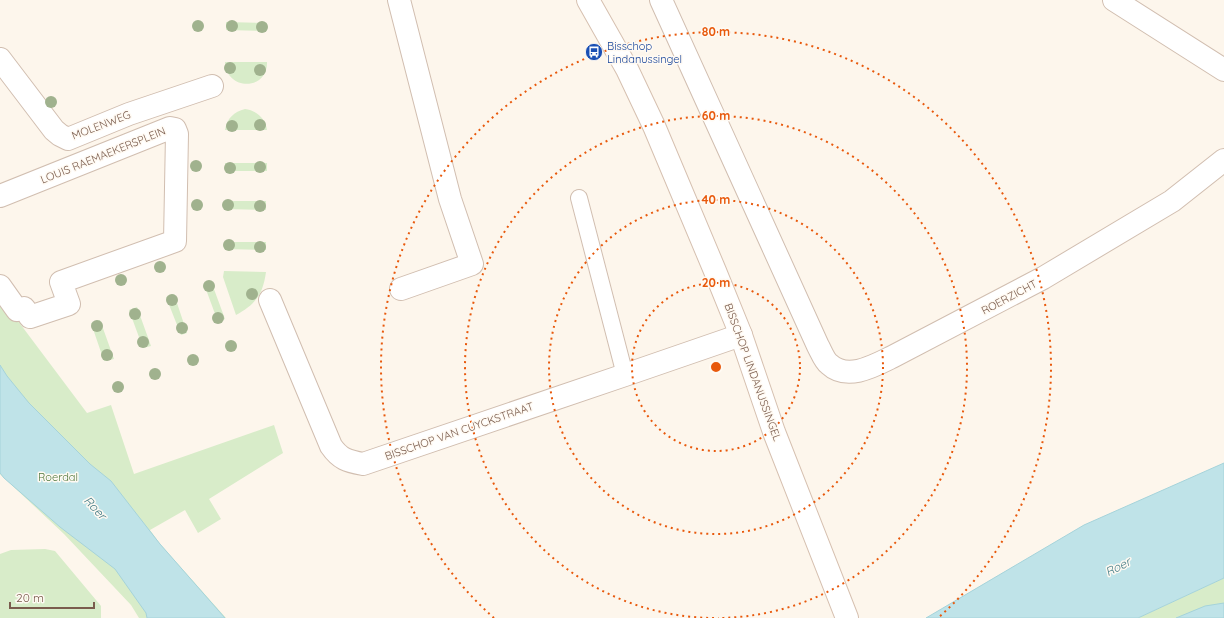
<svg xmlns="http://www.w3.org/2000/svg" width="1224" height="618" font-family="Quicksand,sans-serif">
  <rect width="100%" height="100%" fill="#fdf6ec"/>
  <!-- green -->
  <path fill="#d8ecc9" d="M226,22L267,23V31L226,30Z
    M225,62H267C268,91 226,91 225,62Z
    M245,109C256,110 266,119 267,130H225C227,118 234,112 245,109Z
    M225,163H267V171H225Z
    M224,201H266V210L224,209Z
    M224,242H266V250L224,249Z
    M224,271L266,272C263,294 256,304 236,315L223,277Z
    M211,281L225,319L218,322L204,284Z
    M174,294L187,333L181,335L166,297Z
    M0,297L87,413L111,405L134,474L274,425L283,453L209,499L221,519L198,533L185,510L150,530L160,544L226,618H139L131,605L64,534L0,474Z
    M137,307L151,346L143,348L129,310Z
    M100,320L114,359L104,361L91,323Z
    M45,549L55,551L101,606V618H0V554L11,550Z
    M1224,578V618H1138Z"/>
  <!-- water -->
  <path fill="#bfe3e8" stroke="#a5d3da" d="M0,365L7,376L29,403L90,464L111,481L160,544L225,618H147L146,613L115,569L60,527L4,478L0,473Z
    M1224,463V578L1138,618H926L1084,525Z
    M1224,603V618H1176L1205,606Z"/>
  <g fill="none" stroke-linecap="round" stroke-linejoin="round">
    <defs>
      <path id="lane" d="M579,198L625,375"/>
      <path id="street" d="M399,0L450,199L472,264L401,289
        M661,0L818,346C821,351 824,360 829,364C847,381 874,366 892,357L1043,278L1172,201L1224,160
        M1114,0L1224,70
        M0,59L54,130L60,135L68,139L129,114L212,86
        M0,196L170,128L175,129L177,134L175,241L61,282L69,304L30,317L24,308L17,310L0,286
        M270,300L331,446C340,459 347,461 363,464L625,375L741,335"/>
      <path id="secondary" d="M588,0L627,69L654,126L715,271L741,335L774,432L847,618"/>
    </defs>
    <!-- lane casing -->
    <use href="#lane" stroke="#d1beb0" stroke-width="18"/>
    <!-- street casing -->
    <use href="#street" stroke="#d1beb0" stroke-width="24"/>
    <!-- secondary casing -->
    <use href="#secondary" stroke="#d6c0b0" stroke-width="24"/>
    <!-- lane -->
    <use href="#lane" stroke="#fff" stroke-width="16"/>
    <!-- street -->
    <use href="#street" stroke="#fff" stroke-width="22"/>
    <!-- secondary -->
    <use href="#secondary" stroke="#fff" stroke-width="22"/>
  </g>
  <!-- trees -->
  <g fill="#a0b28e">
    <circle cx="198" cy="26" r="6"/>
    <circle cx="232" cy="26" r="6"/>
    <circle cx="262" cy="27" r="6"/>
    <circle cx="230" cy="68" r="6"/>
    <circle cx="260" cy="70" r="6"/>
    <circle cx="51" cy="102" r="6"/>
    <circle cx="260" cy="125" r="6"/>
    <circle cx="232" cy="126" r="6"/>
    <circle cx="196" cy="166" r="6"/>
    <circle cx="260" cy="167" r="6"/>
    <circle cx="230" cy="168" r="6"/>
    <circle cx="197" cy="205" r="6"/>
    <circle cx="228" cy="205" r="6"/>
    <circle cx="260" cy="206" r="6"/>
    <circle cx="229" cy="245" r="6"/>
    <circle cx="260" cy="247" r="6"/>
    <circle cx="160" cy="267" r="6"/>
    <circle cx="121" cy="280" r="6"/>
    <circle cx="209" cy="286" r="6"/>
    <circle cx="252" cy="294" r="6"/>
    <circle cx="172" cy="300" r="6"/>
    <circle cx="135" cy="314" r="6"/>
    <circle cx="218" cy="318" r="6"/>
    <circle cx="97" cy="326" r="6"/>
    <circle cx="182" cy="328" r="6"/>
    <circle cx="143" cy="342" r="6"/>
    <circle cx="231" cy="346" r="6"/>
    <circle cx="107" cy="355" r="6"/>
    <circle cx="193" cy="360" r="6"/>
    <circle cx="155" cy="374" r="6"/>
    <circle cx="118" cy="387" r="6"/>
  </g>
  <!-- distance rings -->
  <g fill="none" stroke="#e8590c" stroke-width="2" stroke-dasharray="2 4">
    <circle cx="716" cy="367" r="84"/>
    <circle cx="716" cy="367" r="167"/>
    <path d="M714 618A251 251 0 1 1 718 618"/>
    <path d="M494 618A335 335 0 1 1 938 618"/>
  </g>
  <!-- icons -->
  <defs>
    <symbol id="bus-disc" viewBox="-11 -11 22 22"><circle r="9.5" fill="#1a4fb4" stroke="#fffaf3"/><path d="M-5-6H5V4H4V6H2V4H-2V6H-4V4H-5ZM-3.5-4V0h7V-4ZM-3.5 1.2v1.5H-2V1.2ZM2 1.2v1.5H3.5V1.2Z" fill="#fff"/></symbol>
  </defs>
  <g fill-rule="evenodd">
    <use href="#bus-disc" x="584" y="42" width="20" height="20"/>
  </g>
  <g text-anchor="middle" stroke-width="3" stroke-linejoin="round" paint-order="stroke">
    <!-- transit labels -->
    <g font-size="11" fill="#164399" stroke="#fffaf3" text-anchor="start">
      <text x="607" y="50">Bisschop<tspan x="607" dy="13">Lindanussingel</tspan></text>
    </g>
    <!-- street labels -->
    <g font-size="11" fill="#7a5c4d" stroke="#fffaf3">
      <text transform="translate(101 125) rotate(-21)" y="4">MOLENWEG</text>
      <text transform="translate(103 155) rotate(-22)" y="4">LOUIS RAEMAEKERSPLEIN</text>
      <text transform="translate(1009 297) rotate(-28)" y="4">ROERZICHT</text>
      <text transform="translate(753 372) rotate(70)" y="4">BISSCHOP LINDANUSSINGEL</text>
      <text transform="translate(459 431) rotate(-19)" y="4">BISSCHOP VAN CUYCKSTRAAT</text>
    </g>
    <!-- park labels -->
    <g font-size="11" fill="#537a41" stroke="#fffaf3">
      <text x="58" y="481">Roerdal</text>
    </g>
    <!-- water labels -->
    <g font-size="12" font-style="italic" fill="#437c86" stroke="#fffaf3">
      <text transform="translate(95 508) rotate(47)" y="4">Roer</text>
      <text transform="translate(1118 567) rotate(-27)" y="4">Roer</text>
    </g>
  </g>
  <circle cx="716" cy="367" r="6" fill="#e8590c" stroke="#fffaf3" stroke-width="2"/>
  <g font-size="12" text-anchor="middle" font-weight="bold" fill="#e8590c" stroke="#fffaf3" stroke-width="3" stroke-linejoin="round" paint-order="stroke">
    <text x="716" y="36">80 m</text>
    <text x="716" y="120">60 m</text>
    <text x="716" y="204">40 m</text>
    <text x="716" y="287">20 m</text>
  </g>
  <!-- scale -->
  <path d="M10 602v6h84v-6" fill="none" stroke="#7a5c4d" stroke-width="2"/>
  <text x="16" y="602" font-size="12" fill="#7a5c4d" stroke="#fffaf3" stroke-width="3" paint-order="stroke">20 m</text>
</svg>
